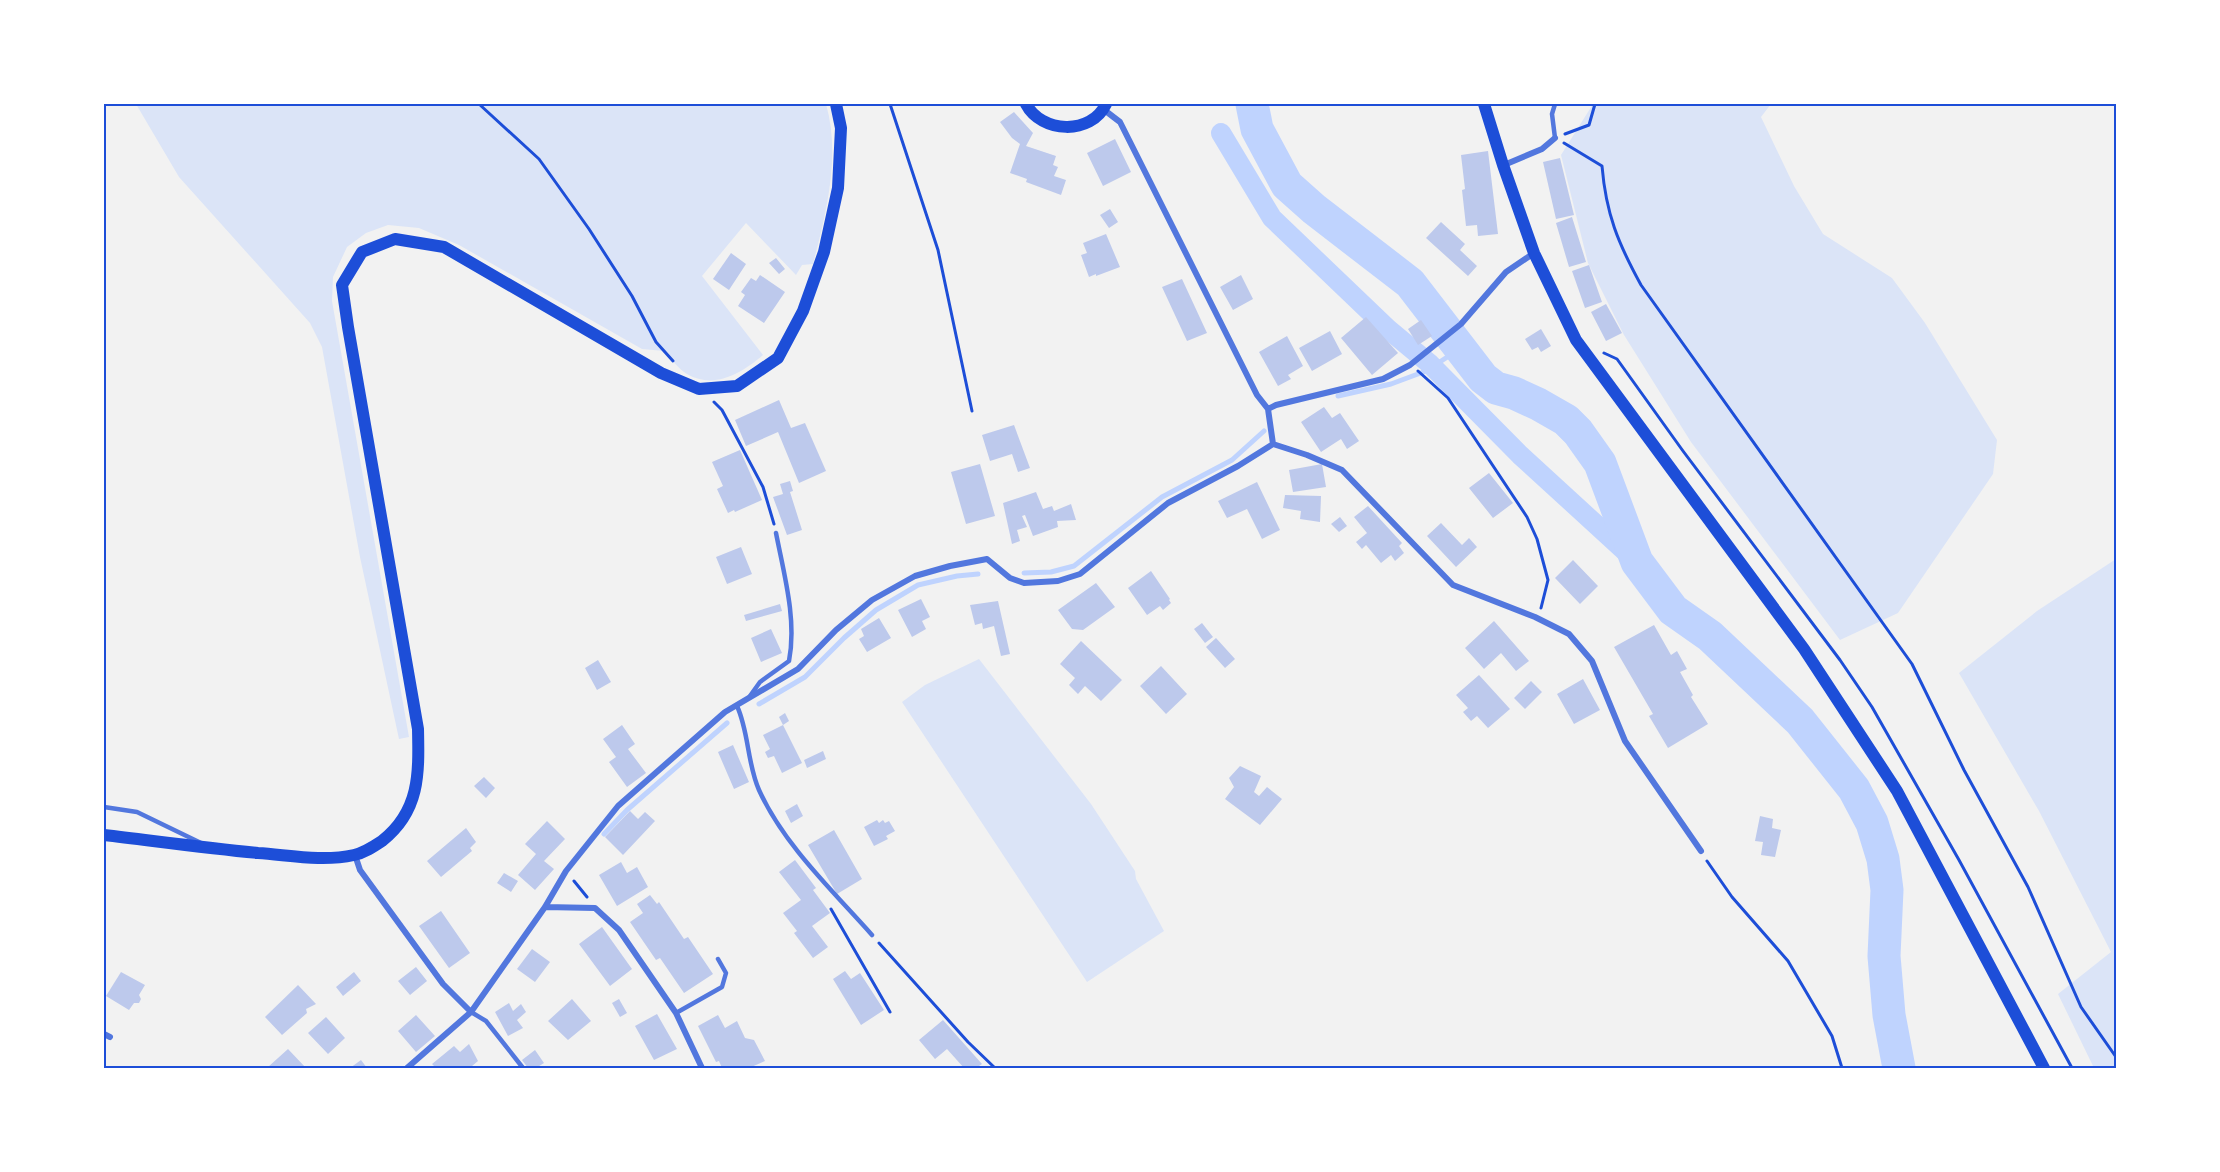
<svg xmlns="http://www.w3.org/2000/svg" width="2220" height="1172" font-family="'Zilla Slab',serif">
  <rect width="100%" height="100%" fill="#f2f2f2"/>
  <!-- green -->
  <path fill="#dbe4f7" d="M136,104H826C841,156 826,214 813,264L802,265L796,275L746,223L702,276L763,355C742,373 714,390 687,374C678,369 671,358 664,351L642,349L459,245L419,228L388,225L366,233L347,247L333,277L332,301L409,737L399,739L360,557L322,347L310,323L179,177Z
    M1593,104H1771L1761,117L1794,186L1823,234L1892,278L1925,323L1997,440L1993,474L1898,613L1840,640L1691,442L1624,335L1588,263L1561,155Z
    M2116,559V1068H2094L2058,994L2111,952L2039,811L1959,673L2037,611Z
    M979,659L1091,804L1135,871L1136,879L1164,931L1087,982L902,702L925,685Z"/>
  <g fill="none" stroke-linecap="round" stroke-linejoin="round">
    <!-- stream -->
    <path stroke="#bfd3fe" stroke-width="5" d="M1338,396L1391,384L1426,371L1461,348
      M1024,573L1051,572L1074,566L1162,497L1232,460L1264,431
      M759,704L805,677L844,638L876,610L918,585L957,576L978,574
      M604,834L627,810L727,723"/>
    <!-- canal -->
    <path stroke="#bfd3fe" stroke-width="20" d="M1221,133L1272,218L1388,329L1430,364L1520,455L1637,562"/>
    <!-- river -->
    <path stroke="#bfd3fe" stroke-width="33" d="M1252,104L1257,129L1287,185L1314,209L1410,283L1483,378L1496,388L1514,393L1538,404L1566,420L1578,432L1600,463L1637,562L1673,610L1710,636L1800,721L1854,789L1872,823L1883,859L1887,890L1884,956L1889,1015L1899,1068"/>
  </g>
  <!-- building -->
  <path fill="#bdc9ec" d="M1014,112L1033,133L1026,146L1056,156L1053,165L1058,167L1054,176L1066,180L1061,195L1026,182L1027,179L1010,173L1020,144L1012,138L1000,122Z
    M1115,139L1131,172L1103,186L1087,153Z
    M1488,151L1498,234L1478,236L1477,225L1466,226L1462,190L1465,189L1461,155Z
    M1560,158L1574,215L1556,219L1543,162Z
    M1110,209L1118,222L1109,228L1100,215Z
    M1572,217L1586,262L1569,267L1556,223Z
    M1441,222L1465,244L1460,250L1477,266L1468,276L1426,238Z
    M1106,234L1120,267L1096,276V274L1089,277L1081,255L1087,253L1083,243Z
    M731,253L746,264L729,290L713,279Z
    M776,258L785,269L779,274L769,263Z
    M1589,265L1602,302L1585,308L1572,271Z
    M760,275L785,292L764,323L738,306L745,295L741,292L751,278L756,281Z
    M1241,275L1253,299L1233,310L1220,287Z
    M1182,279L1207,333L1187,341L1162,287Z
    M1606,304L1622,333L1606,341L1591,312Z
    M1366,317L1398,353L1372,375L1341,338Z
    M1421,320L1432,336L1418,345L1408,329Z
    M1541,329L1551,346L1541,352L1538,347L1532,350L1525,339Z
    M1330,331L1342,354L1312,371L1299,348Z
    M1287,336L1303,366L1288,375L1291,379L1278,386L1259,352Z
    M779,400L791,428L805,423L826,471L799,483L778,432L746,446L735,420Z
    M1324,407L1332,418L1340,413L1359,441L1347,449L1341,439L1321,452L1301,422Z
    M1014,425L1030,468L1018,472L1012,454L990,461L982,435Z
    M740,450L762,500L735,512L734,510L728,513L717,489L723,486L712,462Z
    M980,464L995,516L966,524L951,472Z
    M1322,464L1326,487L1293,492L1289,470Z
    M1489,473L1513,503L1493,518L1469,488Z
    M790,481L793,491L790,492L802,530L787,535L773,497L783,494L780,484Z
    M1257,482L1280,530L1262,539L1247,509L1227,518L1218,501Z
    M1036,492L1043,509L1052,506L1054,511L1071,504L1076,520L1057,521L1058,527L1033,536L1025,515L1022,516L1027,527L1017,530L1020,541L1012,544L1003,503Z
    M1285,495L1321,496L1320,522L1300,519L1301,511L1283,508Z
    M1368,506L1402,543L1399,546L1404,553L1395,561L1391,555L1381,563L1366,545L1362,549L1356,542L1367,533L1354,517Z
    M1340,517L1347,526L1339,532L1331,524Z
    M1441,523L1462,545L1469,538L1477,547L1456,567L1427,536Z
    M741,547L752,574L727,584L716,557Z
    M1573,560L1598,586L1580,604L1555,578Z
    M1151,571L1170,599L1169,600L1171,603L1163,610L1160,606L1147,615L1128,588Z
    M1096,583L1115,607L1083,630L1072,629L1058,610Z
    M921,599L930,617L922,621L926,629L912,637L898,610Z
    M998,601L1010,654L1001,656L994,626L983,629L982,623L975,625L970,605Z
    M780,604L782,611L746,621L744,615Z
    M879,618L891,638L867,652L859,639L864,636L861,629Z
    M1494,621L1529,661L1516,671L1501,653L1484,669L1465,648Z
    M1202,623L1213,637L1205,643L1194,629Z
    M1654,625L1671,655L1677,651L1687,669L1680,672L1693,695L1691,697L1708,724L1668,748L1649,716L1653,714L1614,647Z
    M771,629L782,653L761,662L751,638Z
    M1216,638L1235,659L1225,668L1206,647Z
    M1081,641L1122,680L1101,701L1085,686L1078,694L1069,685L1075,678L1060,664Z
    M598,660L611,682L597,690L585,668Z
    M1161,666L1187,694L1166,714L1140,686Z
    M1479,675L1510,709L1488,728L1477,716L1471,721L1463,712L1468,708L1456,695Z
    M1583,679L1600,710L1574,724L1557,694Z
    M1531,681L1542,692L1525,709L1514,698Z
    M785,713L789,721L783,725L779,717Z
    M622,725L635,744L628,749L646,773L627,787L609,762L616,757L603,739Z
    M783,725L802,763L782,773L774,756L768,758L765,752L770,749L763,735Z
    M733,745L749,782L734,789L718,752Z
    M823,751L826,759L807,768L804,760Z
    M1240,766L1261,776L1254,792L1259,796L1267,787L1282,799L1260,825L1225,799L1234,787L1229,778Z
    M484,777L495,788L486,798L474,786Z
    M797,804L803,816L791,823L785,811Z
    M630,811L638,819L645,812L655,821L623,855L605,837Z
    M1760,816L1773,819L1772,828L1781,830L1775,857L1761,855L1763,842L1755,841Z
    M877,820L879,823L883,820L885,823L889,821L895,831L886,836L888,839L874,846L864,827Z
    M547,821L565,839L544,861L554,869L535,890L518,875L536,854L525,844Z
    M466,828L476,842L470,848L472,851L441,877L427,861Z
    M834,830L862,879L837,894L808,845Z
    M795,860L816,888L813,890L830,913L812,926L828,947L813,958L794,933L797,931L783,913L801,900L779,872Z
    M621,862L627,873L637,867L648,887L617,906L599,875Z
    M504,873L518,881L511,892L497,883Z
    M650,895L657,904L659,902L684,939L688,937L713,974L684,993L660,958L656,960L630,922L643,913L637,904Z
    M441,911L470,953L449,968L419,926Z
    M602,927L632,969L610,986L579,944Z
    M532,949L550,962L535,982L517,969Z
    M416,967L427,981L410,995L398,981Z
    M845,971L851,979L860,973L884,1010L861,1025L833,979Z
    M121,972L145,985L139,995L141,999L139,1003H134L129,1010L106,996Z
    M354,972L361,981L343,996L336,987Z
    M298,985L316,1004L306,1009L307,1013L282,1035L265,1017Z
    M572,999L591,1021L568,1040L548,1021Z
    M619,999L627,1013L620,1017L612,1003Z
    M509,1003L513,1011L521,1004L526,1012L517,1020L523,1028L508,1036L495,1012Z
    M657,1014L677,1049L654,1060L635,1026Z
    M416,1015L435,1036L416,1052L398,1031Z
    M718,1015L725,1028L737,1021L745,1038L754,1040L765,1061L749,1068H722L719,1061L716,1062L698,1026Z
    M326,1017L345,1038L328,1054L308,1033Z
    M943,1020L982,1064L976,1068H964L947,1049L935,1059L919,1040Z
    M469,1044L478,1061L472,1066L475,1068H436L432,1064L454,1046L460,1052Z
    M288,1049L306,1068H269L268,1067Z
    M535,1050L544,1063L536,1068H528L522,1060Z
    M361,1060L367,1068H350Z"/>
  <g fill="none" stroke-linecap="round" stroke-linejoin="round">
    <!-- path -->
    <path stroke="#1d4ed8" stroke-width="3" d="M479,104L539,159L589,229L632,296L656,342L673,361
      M890,104L938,250L972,411
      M1565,134L1589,125L1595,104
      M1564,143L1602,166C1606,214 1618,243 1641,285L1912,664L1964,770L2028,887L2081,1007L2116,1057
      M1604,353L1617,359L1683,451L1840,660L1872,707L1959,860L2072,1068
      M1418,371L1448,398L1527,517L1537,539L1548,580L1541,608
      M714,402L722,410L763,487L774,524
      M1707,861L1732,897L1788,961L1832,1036L1842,1068
      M574,881L587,897
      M831,909L890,1012
      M879,943L968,1042L995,1068"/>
    <!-- service -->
    <path stroke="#5277de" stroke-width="4.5" d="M1555,138L1552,114L1555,104
      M750,696L760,682L789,661C797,620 784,574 776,533
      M737,706C749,732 747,763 759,790C784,845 832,890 872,935
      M104,807L137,812L201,843
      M471,1012L486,1021L523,1068
      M676,1013L722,987L726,973L718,959"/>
    <!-- minor -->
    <path stroke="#5277de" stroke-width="6" d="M1103,109L1120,122L1257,395L1268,409L1273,444
      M1504,165L1542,149L1555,138
      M1268,409L1276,405L1383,379L1410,365L1461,324L1506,272L1534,253
      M1273,444L1307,455L1342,470L1453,585L1535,617L1569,634L1592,661L1625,741L1701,851
      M355,855L360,870L443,984L471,1012
      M545,907L595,908L619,930L676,1013L702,1068
      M104,1034L110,1037
      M407,1068L471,1012L545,907L566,871L618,806L725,712L798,669L836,630L872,600L915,576L950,566L987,559L1010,578L1024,583L1058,581L1080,574L1168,503L1238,466L1273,444"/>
    <!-- secondary -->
    <path stroke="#1d4ed8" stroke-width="12" d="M1026,104C1041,133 1091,136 1106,104
      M1484,104L1503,165L1534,253L1576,340L1804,649L1897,791L2044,1068
      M104,835C155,841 206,848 258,853C289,855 322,862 354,855C364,853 373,847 382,841C420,811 419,774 418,729L348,327L342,285L362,252L395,239L444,247L661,373L699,389L737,386L778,358L803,311L824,252L838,188L841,128L836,104"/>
  </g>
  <!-- border -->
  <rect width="2220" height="1172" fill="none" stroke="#ffffff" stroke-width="210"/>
  <rect x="105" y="105" width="2010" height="962" fill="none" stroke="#1d4ed8" stroke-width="2"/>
</svg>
